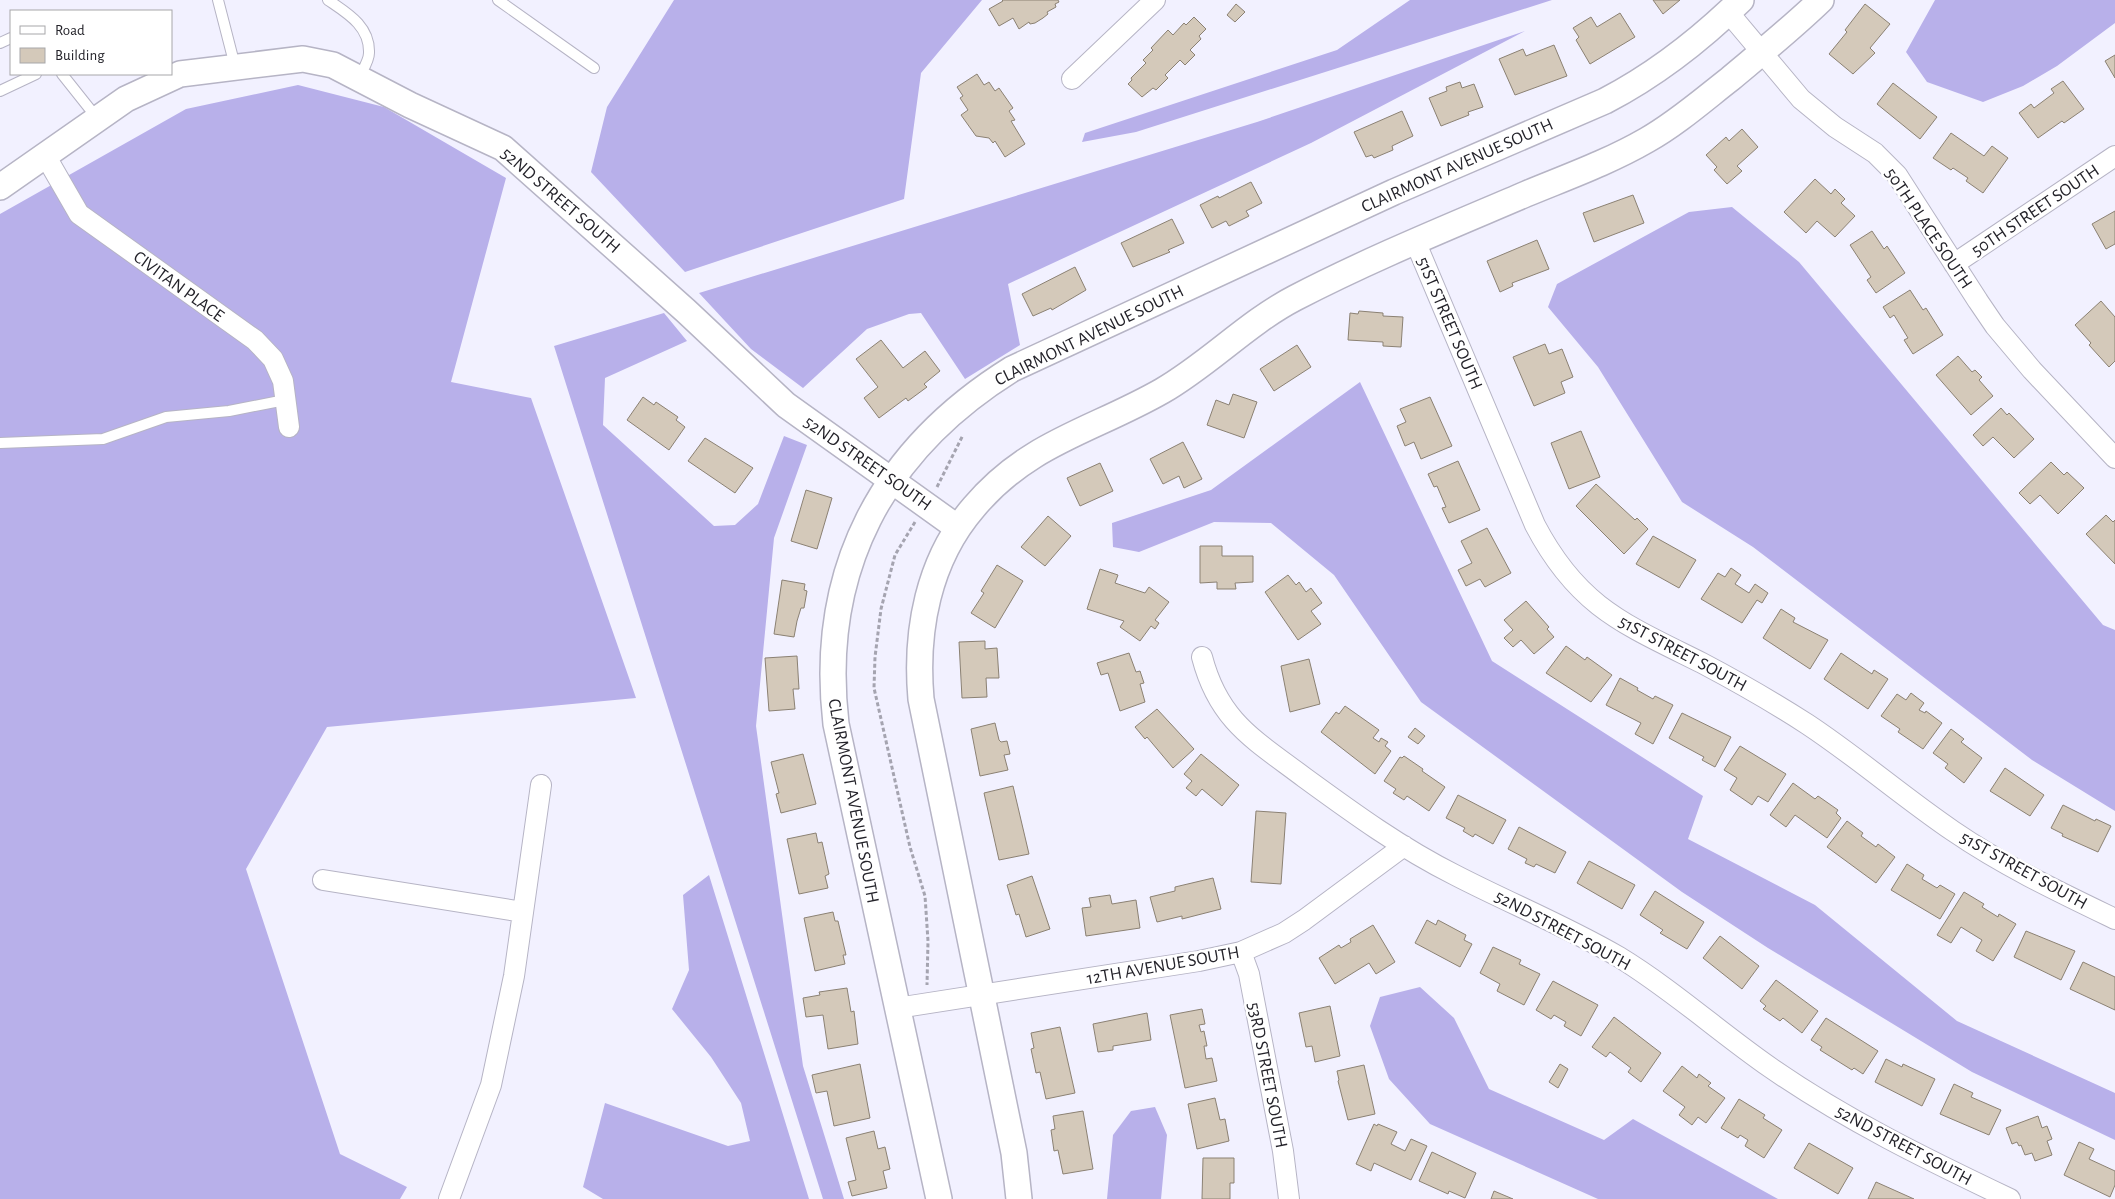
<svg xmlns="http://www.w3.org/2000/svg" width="2115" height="1199" font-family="'Alegreya Sans',sans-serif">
  <rect width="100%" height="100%" fill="#f2f1ff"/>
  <!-- forest -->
  <path fill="#b8b0ea" d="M674,0H982L921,73L904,199L685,272L591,172L607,107Z
    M1410,0H1552L1136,132L1082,142L1085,133L1337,50Z
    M1935,0H2115V23L2057,66L2023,86L1983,102L1927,82L1906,52Z
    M1525,31L1311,143L1008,284L1020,345L965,379L921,313L909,314L867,329L803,388L751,349L699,293L1257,122Z
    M298,85L384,107L506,178L451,382L531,398L636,698L327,727L246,869L340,1154L407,1187L400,1199H0V214L186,109Z
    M1732,207L1799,262L2103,625L2115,630V811L2032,760L1753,547L1682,502L1598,367L1548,307L1557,284L1689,212Z
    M664,313L687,341L605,378L603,425L714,526L735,525L758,504L784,436L807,445L774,538L756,726L803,1066L844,1199H823L554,346Z
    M1360,382L1492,661L1703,796L1688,839L1815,905L1957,1021L2115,1093V1140L1972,1072L1768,948L1682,892L1421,702L1334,575L1271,523L1214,522L1139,552L1113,547L1112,523L1211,490Z
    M709,875L809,1199H603L583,1187L605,1103L728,1146L750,1141L741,1103L711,1057L672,1009L689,970L683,895Z
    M1420,987L1454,1018L1489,1089L1604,1140L1633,1119L1778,1199H1598L1430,1124L1389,1079L1370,1026L1380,997Z
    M1155,1107L1167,1135L1161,1199H1107L1113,1135L1131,1111Z"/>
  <!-- building -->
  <path fill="#d4c9ba" stroke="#8b8173" d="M1002,0H1058L1059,2L1055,4L1056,7L1047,12L1048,14L1043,18L1035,23L1030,24L1029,22L1019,29L1013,18L999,26L989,9L1003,1Z
    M1653,0H1680L1663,14Z
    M1236,4L1245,12L1235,22L1227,15Z
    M1865,4L1890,24L1870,48L1875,53L1853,74L1829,54L1847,32L1845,30Z
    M1620,13L1635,37L1590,64L1576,40L1579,37L1573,28L1591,17L1597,27Z
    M1194,17L1206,29L1199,36L1201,39L1190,50L1195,55L1185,65L1180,60L1165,75L1168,78L1156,90L1153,88L1142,97L1128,84L1132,80L1131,78L1146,63L1143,60L1153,50L1151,48L1168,30L1173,35L1184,23L1186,25Z
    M1554,45L1567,76L1515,95L1499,59L1523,49L1526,56Z
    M2115,55V78L2105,61Z
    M977,74L984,85L989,82L995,91L999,88L1013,108L1009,111L1015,120L1011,121L1025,144L1005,157L995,141L993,143L989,138L976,136L961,115L968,110L960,98L963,96L957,87Z
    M2063,81L2084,109L2064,123L2062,121L2038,138L2019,113L2031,104L2034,108L2054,93L2051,89Z
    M1460,82L1462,88L1474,84L1483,107L1468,112L1469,115L1441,126L1429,98L1447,91L1446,87Z
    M1893,83L1937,117L1920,139L1877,104Z
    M1402,111L1413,136L1392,146L1393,150L1374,158L1372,155L1366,157L1354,132Z
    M1742,129L1758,147L1737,166L1742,171L1727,184L1714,170L1717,167L1706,155L1726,137L1729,141Z
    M1951,133L1984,156L1992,146L2008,158L1983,193L1966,181L1968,178L1953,168L1951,170L1933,158Z
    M1815,179L1831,194L1835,189L1845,199L1841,203L1855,216L1835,237L1817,221L1806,233L1784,212Z
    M1251,182L1262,203L1246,211L1249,216L1229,226L1226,221L1212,228L1200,205L1218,196L1219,198Z
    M1633,195L1644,223L1594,242L1583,213Z
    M2115,211V244L2106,249L2092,224Z
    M1172,219L1184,243L1168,250L1170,252L1133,267L1121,243Z
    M1872,231L1884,249L1887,246L1905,273L1876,293L1867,280L1871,277L1850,245Z
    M1537,240L1549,269L1512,283L1513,286L1500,292L1487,261Z
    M1075,267L1086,290L1052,310L1051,308L1033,316L1022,294Z
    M1910,290L1923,310L1926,308L1943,335L1913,354L1904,340L1908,338L1894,315L1890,318L1883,307Z
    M2101,301L2115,317V361L2109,367L2089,345L2091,343L2075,325Z
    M1359,311L1383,313V316L1403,317L1401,347L1383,346V342L1348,340L1350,313L1358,314Z
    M881,340L903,368L925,351L940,371L924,384L927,387L908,401L906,398L879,418L864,398L878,387L856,359Z
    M1545,344L1549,354L1562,349L1573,377L1561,382L1565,393L1534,406L1513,357Z
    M1297,345L1311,367L1274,391L1260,369Z
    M1958,356L1972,372L1975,370L1982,377L1979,380L1993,396L1971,415L1936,375Z
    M1233,394L1257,402L1244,438L1207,425L1216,400L1229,405Z
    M643,397L654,405L656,402L678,417L676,420L685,427L669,450L627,420Z
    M1430,397L1452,446L1421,459L1414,442L1405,446L1397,426L1406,422L1400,409Z
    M2001,408L2007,415L2009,413L2034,439L2014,458L1993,437L1983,446L1973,435Z
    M1581,431L1600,477L1569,489L1551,443Z
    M705,438L753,468L735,493L688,461Z
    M1183,442L1202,479L1184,488L1179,476L1163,484L1150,459Z
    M1458,461L1480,510L1449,523L1442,508L1446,507L1437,486L1434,487L1428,474Z
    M2051,462L2064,475L2067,472L2084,488L2058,514L2040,495L2030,504L2019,493Z
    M1100,463L1113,491L1080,506L1067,478Z
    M1596,484L1635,520L1637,518L1648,529L1624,554L1576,506Z
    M806,490L832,498L817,549L791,541Z
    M2106,515L2113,522L2115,520V564L2086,534Z
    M1048,516L1071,536L1045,566L1021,547Z
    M1487,528L1511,573L1485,587L1480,579L1466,586L1458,570L1472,563L1461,541Z
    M1653,536L1696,560L1679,588L1636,564Z
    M1200,546H1222V556H1253V582L1235,583L1236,589H1217V582L1200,583Z
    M997,565L1023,581L995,628L971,613L984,593L981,591Z
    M1731,568L1741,575L1735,584L1749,593L1755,584L1768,593L1762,603L1757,600L1742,623L1701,599L1718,573L1725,577Z
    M1100,569L1118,575L1115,583L1145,593L1149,587L1169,602L1155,620L1159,623L1155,629L1151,626L1140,641L1120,627L1124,621L1087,609Z
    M1288,575L1296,585L1299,582L1306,592L1311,588L1322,603L1311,611L1321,624L1298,640L1265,592Z
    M782,580L805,584L804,590L807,591L804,608H801L797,621L794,637L774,634Z
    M1526,601L1549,627L1547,629L1554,637L1534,654L1521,640L1513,647L1504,638L1513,630L1504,620Z
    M1781,609L1795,618L1793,622L1828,640L1810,669L1763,638Z
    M985,641V649L997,648L999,678H986L987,697L962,698L959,642Z
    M1566,646L1585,660L1587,657L1612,675L1591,702L1546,673Z
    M1129,653L1136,672L1140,671L1144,683L1140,684L1145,702L1120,711L1108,673L1101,675L1097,663Z
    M1841,653L1872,674L1874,670L1888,679L1868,709L1824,679Z
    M797,656L799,689H793L795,709L769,711L765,658Z
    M1309,659L1320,704L1290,712L1281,666Z
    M1620,678L1638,688L1637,690L1653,699L1655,696L1673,705L1653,744L1635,734L1641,723L1606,705Z
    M1911,693L1924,703L1919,710L1925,713L1926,711L1942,723L1923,749L1898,732L1900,729L1881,716L1897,694L1906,700Z
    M1345,706L1379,730L1373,738L1379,742L1381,738L1388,742L1385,746L1391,751L1375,774L1321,732L1336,712L1339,714Z
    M1157,709L1194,749L1173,768L1147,737L1145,739L1135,727Z
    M1682,713L1731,737L1715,767L1702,760L1704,757L1669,738Z
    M995,723L999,740L1001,742L1007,741L1010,754L1004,755L1008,770L980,776L971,729Z
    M1415,728L1425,736L1418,744L1408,737Z
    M1951,729L1964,739L1961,742L1982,758L1964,783L1945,768L1948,764L1933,753Z
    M1740,746L1786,774L1768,802L1758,796L1752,805L1730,790L1737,778L1724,770Z
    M803,754L816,804L781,813L776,794L779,793L771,762Z
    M1201,754L1239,785L1222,806L1202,789L1196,796L1186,788L1192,781L1184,774Z
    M1404,756L1423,769L1422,771L1445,787L1429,811L1407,796L1404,800L1393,793L1396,789L1384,781L1400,757L1402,758Z
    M2005,768L2044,795L2030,816L1990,791Z
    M1793,783L1815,799L1818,796L1838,810L1836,813L1841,818L1827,838L1795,815L1786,827L1770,815Z
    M1013,786L1029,854L999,860L984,793Z
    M1458,795L1506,820L1493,844L1475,834L1473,837L1463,831L1465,828L1446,818Z
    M2063,805L2095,821L2096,819L2111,826L2098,852L2062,836L2063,834L2051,828Z
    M1256,811L1286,813L1281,884L1251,882Z
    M1847,821L1863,833L1861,836L1876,847L1878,844L1895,857L1876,883L1827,847Z
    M1519,827L1566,852L1555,873L1536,864L1534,867L1525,863L1527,859L1508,849Z
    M816,833L818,843L822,842L829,874L825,876L828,888L799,894L787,839Z
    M1589,861L1635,885L1622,909L1577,883Z
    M1907,864L1924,875L1922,879L1937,888L1940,885L1955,894L1940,919L1891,890Z
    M1032,876L1050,929L1026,937L1019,914L1016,915L1007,885Z
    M1213,878L1221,909L1182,919V916L1157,922L1150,897L1175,891V887Z
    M1655,891L1704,922L1687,949L1660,933L1663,930L1640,915Z
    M1964,892L1984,904L1982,907L1998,917L1999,914L2016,924L1993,961L1976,951L1982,940L1961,927L1951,943L1937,935Z
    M1110,895L1112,904L1136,900L1140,928L1086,936L1082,908L1091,907L1089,898Z
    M833,912L835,921H838L846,955H843L845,964L815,971L804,918Z
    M1427,920L1436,925L1438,920L1466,935L1464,940L1472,944L1460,967L1415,943Z
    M1373,925L1395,962L1376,974L1369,963L1335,984L1319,958L1339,945L1341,948L1351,942L1350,939Z
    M2026,931L2075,951L2061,980L2014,957Z
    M1720,936L1759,966L1742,989L1703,958Z
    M1493,947L1521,960L1519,964L1540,974L1524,1005L1497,991L1500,984L1480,973Z
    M2083,962L2115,977V1010L2070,989Z
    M1776,980L1818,1011L1802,1033L1783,1018L1780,1021L1763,1009L1766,1006L1760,1001Z
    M1553,981L1598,1005L1581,1036L1564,1026L1566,1022L1554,1015L1551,1019L1536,1010Z
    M847,988L851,1012L854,1011L858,1044L828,1049L823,1015L806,1017L803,998L820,995L819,992Z
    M1330,1006L1340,1056L1315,1062L1312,1046L1306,1047L1299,1013Z
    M1202,1009L1205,1024L1199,1025L1201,1032L1204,1031L1207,1046H1204L1206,1059L1212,1058L1217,1081L1185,1088L1170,1015Z
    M1147,1013L1151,1040L1113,1046V1050L1098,1052L1093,1024Z
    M1614,1017L1661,1053L1641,1082L1628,1072L1631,1068L1610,1052L1606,1057L1592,1047Z
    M1826,1018L1878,1051L1863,1074L1854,1068L1852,1070L1820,1050L1822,1047L1811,1040Z
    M1060,1027L1075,1093L1046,1099L1040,1072L1036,1073L1031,1049L1034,1048L1031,1033Z
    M1886,1059L1902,1067L1903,1064L1935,1079L1922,1106L1875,1082Z
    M860,1064L870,1118L834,1126L827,1091L816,1093L812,1075Z
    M1560,1064L1568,1069L1558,1088L1549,1082Z
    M1364,1065L1375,1114L1348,1120L1338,1081L1339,1080L1337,1071Z
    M1682,1066L1697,1078L1699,1074L1711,1083L1708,1086L1725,1098L1706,1123L1698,1117L1692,1125L1679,1115L1685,1107L1663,1091Z
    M1954,1084L1973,1093L1971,1097L2001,1110L1989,1135L1940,1114Z
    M1215,1098L1220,1120L1225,1119L1229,1141L1197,1149L1188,1104Z
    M1739,1099L1765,1115L1763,1118L1782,1130L1764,1158L1745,1146L1748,1140L1740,1135L1738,1138L1721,1128Z
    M1083,1111L1093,1169L1063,1174L1058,1150L1054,1151L1051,1130L1055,1129L1053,1116Z
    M2038,1116L2042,1128L2047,1126L2052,1139L2047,1141L2052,1155L2035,1161L2032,1153L2025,1155L2021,1145L2019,1146L2017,1142L2012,1144L2006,1128Z
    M1374,1124L1377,1126L1378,1124L1397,1132L1391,1144L1405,1151L1411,1139L1427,1146L1411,1180L1374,1163L1371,1171L1356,1164Z
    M874,1131L878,1149L885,1147L890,1169L883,1171L887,1188L852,1196L848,1182L856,1180L846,1138Z
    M2079,1142L2094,1149L2089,1159L2115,1171V1185L2110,1197L2064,1175Z
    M1809,1143L1853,1168L1838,1194L1794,1168Z
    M1432,1152L1476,1173L1465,1198L1449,1191L1448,1194L1419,1181Z
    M1203,1158H1234V1183H1230V1199H1202Z
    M1876,1182L1914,1199H1868Z
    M1494,1191L1513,1199H1491Z"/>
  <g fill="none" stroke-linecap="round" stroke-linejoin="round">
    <defs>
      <path id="service" d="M218,0L235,66
        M328,0C347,13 370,26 369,53C369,61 362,71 359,78
        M498,0L594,68
        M0,43L11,38
        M62,74L97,118
        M0,91L36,74
        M0,443L103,439L166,417L229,411L285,400"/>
      <path id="minor" d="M1728,12L1801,99L1835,127L1875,153L1897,175L1978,301L1995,326L2032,370L2115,458
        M1072,79L1155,0
        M45,155L79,214L255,340L273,359L283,381L289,427
        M1415,241L1535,525C1578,607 1624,624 1702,663C1738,682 1773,702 1807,724C1857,757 1903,797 1953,831C2004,866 2059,892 2115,919
        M1954,264L2115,156
        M1202,657C1219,722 1255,740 1305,778C1353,813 1401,848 1455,875C1509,903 1566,926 1619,957C1673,990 1719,1032 1771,1068C1846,1120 1928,1160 2010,1199
        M323,880L523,912
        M1241,952L1249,974L1283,1151L1289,1199
        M897,1008L1199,961L1241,952L1284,933L1304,920L1404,846
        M449,1199L491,1085L514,976L541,785"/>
      <path id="tertiary" d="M0,187L126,99L180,74L303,59L333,65L410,105L503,148L686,311L786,405L958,528
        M939,1199L836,724C818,570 882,450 1012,369L1394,192L1605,101C1655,75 1700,40 1741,0
        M1019,1199L1014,1153L921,699C915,631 928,560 974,507C1029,442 1092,431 1162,391C1209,364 1247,323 1295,298C1370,259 1449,227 1526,194C1567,177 1609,162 1647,140C1677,123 1703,100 1730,79C1761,53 1792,28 1821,0"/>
    </defs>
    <!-- service casing -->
    <use href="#service" stroke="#b6b4c5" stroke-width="12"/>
    <!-- minor casing -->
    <use href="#minor" stroke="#b6b4c5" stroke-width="22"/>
    <!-- tertiary casing -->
    <use href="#tertiary" stroke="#b6b4c5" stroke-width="28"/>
    <!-- path -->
    <path stroke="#a5a4b0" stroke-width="3" stroke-dasharray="4 2.5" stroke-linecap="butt" d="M937,487L963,435
      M915,522L895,555L881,609L875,657L874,688L910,847L925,896L928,941L927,985"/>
    <!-- service -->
    <use href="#service" stroke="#fff" stroke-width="10"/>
    <!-- minor -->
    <use href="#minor" stroke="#fff" stroke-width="20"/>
    <!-- tertiary -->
    <use href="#tertiary" stroke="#fff" stroke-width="25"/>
  </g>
  <g text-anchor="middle" stroke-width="5" stroke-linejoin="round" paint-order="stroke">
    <!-- street labels -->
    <g font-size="18" fill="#24232a" stroke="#fff">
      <text transform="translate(1457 165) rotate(-24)" y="6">CLAIRMONT AVENUE SOUTH</text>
      <text transform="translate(561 200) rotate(41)" y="6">52ND STREET SOUTH</text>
      <text transform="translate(2035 210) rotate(-34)" y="6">50TH STREET SOUTH</text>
      <text transform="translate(1929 228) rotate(56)" y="6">50TH PLACE SOUTH</text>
      <text transform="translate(179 286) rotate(36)" y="6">CIVITAN PLACE</text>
      <text transform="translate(1450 323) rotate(67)" y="6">51ST STREET SOUTH</text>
      <text transform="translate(1089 335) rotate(-26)" y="6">CLAIRMONT AVENUE SOUTH</text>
      <text transform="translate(868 463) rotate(35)" y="6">52ND STREET SOUTH</text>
      <text transform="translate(1683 653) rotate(28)" y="6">51ST STREET SOUTH</text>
      <text transform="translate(854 801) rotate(79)" y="6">CLAIRMONT AVENUE SOUTH</text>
      <text transform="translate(2024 870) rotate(29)" y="6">51ST STREET SOUTH</text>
      <text transform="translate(1563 930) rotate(28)" y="6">52ND STREET SOUTH</text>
      <text transform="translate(1163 965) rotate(-10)" y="6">12TH AVENUE SOUTH</text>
      <text transform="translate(1268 1075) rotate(79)" y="6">53RD STREET SOUTH</text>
      <text transform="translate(1904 1145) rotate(28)" y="6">52ND STREET SOUTH</text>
    </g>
  </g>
  <!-- legend -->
  <rect x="10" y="10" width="162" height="65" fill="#ffffff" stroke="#a7a7aa"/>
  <rect x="20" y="26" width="25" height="8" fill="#ffffff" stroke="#a7a7aa"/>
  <text x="55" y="35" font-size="15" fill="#24232a">Road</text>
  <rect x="20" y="48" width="25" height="15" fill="#d4c9ba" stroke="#a7a7aa"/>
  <text x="55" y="60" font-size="15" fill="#24232a">Building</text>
</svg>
